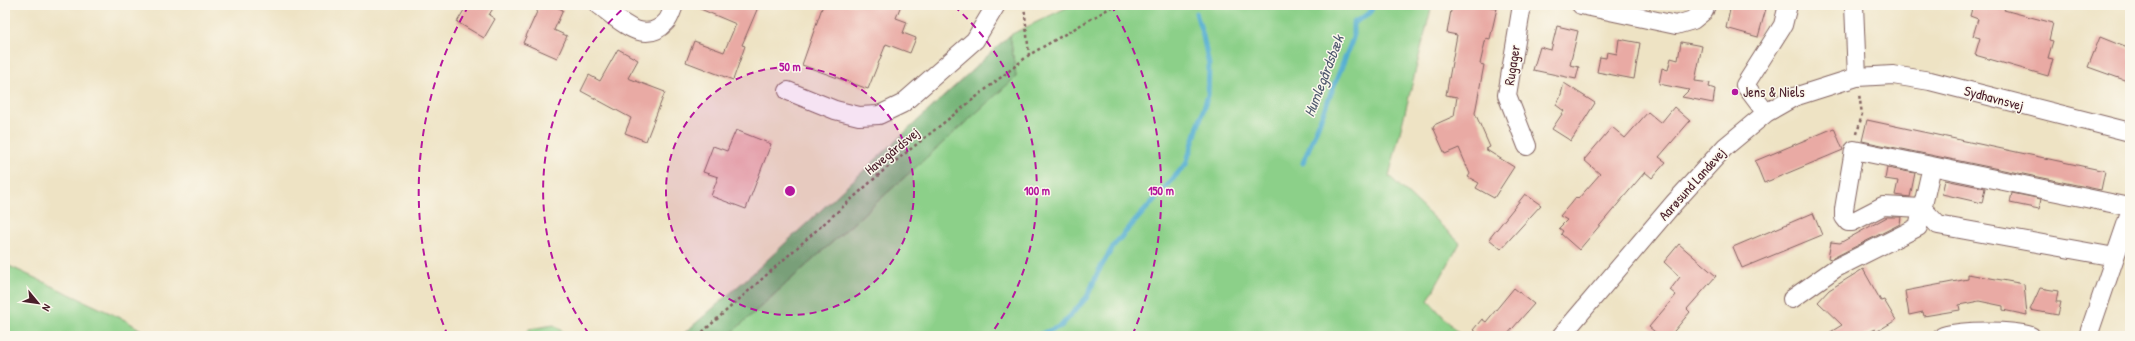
<svg xmlns="http://www.w3.org/2000/svg" width="2135" height="341" font-family="'Patrick Hand',sans-serif">
  <rect width="100%" height="100%" fill="#fbf7ec"/>
  <filter id="ink" filterUnits="userSpaceOnUse"><feTurbulence type="fractalNoise" baseFrequency=".025" numOctaves="2"/><feDisplacementMap in="SourceGraphic" scale="8" xChannelSelector="R" yChannelSelector="G"/><feConvolveMatrix kernelMatrix="1 2 1 2 8 2 1 2 1" color-interpolation-filters="sRGB"/></filter>
  <filter id="wash" filterUnits="userSpaceOnUse"><feTurbulence type="fractalNoise" baseFrequency=".012" numOctaves="4" result="noise"/><feDisplacementMap in="SourceGraphic" scale="16" xChannelSelector="R" yChannelSelector="G"/><feGaussianBlur stdDeviation="0.9" result="paint"/><feColorMatrix in="noise" values="0 0 0 0 0 0 0 0 0 0 0 0 0 0 0 0 0 1.4 0 .05"/><feComposite in="paint" operator="in"/></filter>
  <g filter="url(#wash)">
    <rect width="100%" height="100%" fill="#eee3c4"/>
    <!-- green -->
    <path fill="#8cd089" stroke="#6b785a" d="M1072,5H1432L1389,176L1460,243L1428,300L1461,336H728L1016,77L1010,35Z
      M5,264L125,320L151,336H5Z
      M554,325L568,336H522L529,329Z"/>
    <!-- forest -->
    <path fill="#71b275" stroke="#5e6850" d="M1010,35L1016,77L728,336H681L752,274Z"/>
    <g fill="none" stroke-linecap="round" stroke-linejoin="round">
      <!-- stream -->
      <path stroke="#53aed1" stroke-width="5" d="M1303,163L1353,38V23L1370,13L1373,5
        M1036,336L1061,326L1087,297L1098,272L1114,245L1186,164L1208,95L1209,65L1203,36L1196,13"/>
    </g>
    <g id="blocks">
      <!-- building -->
      <path fill="#e9aaa4" d="M467,5H495L489,15L495,19L484,38L457,22Z
        M540,5H552L563,10L554,30L567,36L557,58L523,43Z
        M691,5H759L742,45L745,46L733,80L686,62L694,41L724,52L736,24Z
        M823,5H901L896,18L907,22L903,33L916,38L910,53L886,44L868,89L802,65Z
        M1452,5H1481L1497,8L1490,39L1486,38L1480,64L1484,65L1475,113L1490,147L1485,149L1514,167L1494,198L1476,188L1479,183L1468,177L1470,174L1459,148L1445,154L1433,127L1434,125L1454,116L1457,97L1446,95L1457,35L1447,33Z
        M1731,5H1767L1758,37L1726,28Z
        M1973,5H1994L2005,8L2004,10L2053,23L2049,40L2053,41L2048,58L2053,59L2048,76L1975,55L1980,38L1973,36L1978,19L1970,16Z
        M1557,26L1578,31L1570,65L1579,67L1576,79L1533,70L1540,47L1551,50Z
        M2100,37L2130,49V82L2088,67Z
        M1619,39L1640,43L1634,79L1597,72L1600,57L1606,58L1607,52L1617,54Z
        M1681,42L1702,46L1695,81L1710,83L1709,87L1715,89L1713,103L1682,97L1689,90L1659,84L1662,68L1668,70L1671,58L1678,60Z
        M618,49L638,60L628,78L665,92L646,141L625,133L631,118L581,91L589,75L600,81Z
        M1564,83L1595,103L1571,141L1552,129L1564,111L1556,105L1560,98Z
        M1674,107L1690,121L1659,157L1666,162L1652,178L1645,172L1579,250L1561,234L1563,231L1559,228L1567,220L1560,216L1576,197L1578,199L1600,174L1584,160L1612,127L1625,138L1648,112L1661,123Z
        M1867,120L2105,171L2101,190L1862,141Z
        M1834,128L1843,150L1764,183L1755,161Z
        M736,130L771,144L746,209L711,196L718,177L703,172L713,146L727,151Z
        M1887,168L1915,173L1910,197L1895,195L1898,181L1885,179Z
        M1945,180L1985,188L1982,203L1942,194Z
        M2012,193L2041,199L2039,209L2010,203Z
        M1525,194L1541,205L1501,249L1489,239Z
        M1813,213L1822,235L1742,268L1733,247Z
        M1887,217H1901L1900,224L1831,259L1828,258L1831,242L1840,243Z
        M1679,244L1716,276L1687,309L1690,312L1670,336H1660L1649,327L1676,295L1670,290L1680,277L1664,262Z
        M1863,269L1881,301L1884,300L1896,320L1876,332L1875,329L1863,336H1824L1842,325L1818,302L1829,290Z
        M1968,274L2024,284L2027,315L2003,310V306L1979,301L1959,305L1960,310L1924,316L1923,312L1909,315L1905,291L1968,279Z
        M1514,288L1534,304L1506,336H1474L1477,333L1473,330L1482,319L1486,322Z
        M2040,288L2058,291L2056,302H2061L2058,315L2030,310Z"/>
    </g>
  </g>
  <g filter="url(#ink)">
    <use href="#blocks" fill-opacity="0" stroke="#836461" stroke-width="1"/>
    <g fill="none" stroke-linecap="round" stroke-linejoin="round">
      <defs>
        <path id="minor" d="M599,5C618,19 644,47 666,22C670,18 672,10 674,5
          M1522,5L1507,95L1527,146
          M1581,5L1676,25L1693,20L1704,11L1706,5
          M1854,5L1857,77
          M788,91L835,110L859,116L879,115L902,104L975,40L996,5
          M1766,113L1745,85L1783,25L1788,5
          M2115,257L1938,225L1922,208L1883,206L1852,222H1848L1844,217V209L1854,150L2130,207
          M1792,299L1836,268L1918,227L1932,166
          M1561,336L1674,203L1725,147L1766,113L1794,97L1857,77L1893,75L1930,81L2130,132
          M1943,336C1963,330 2012,330 2031,336
          M2088,336L2130,213"/>
      </defs>
      <!-- minor casing -->
      <use href="#minor" stroke="#836461" stroke-width="20"/>
      <!-- path -->
      <path stroke="#836461" stroke-width="2.5" stroke-dasharray="3 3" stroke-linecap="butt" d="M1024,5L1029,55
        M1857,134L1862,114L1859,94
        M698,336L883,171L1029,55L1115,5"/>
      <!-- minor -->
      <use href="#minor" stroke="#fff" stroke-width="18"/>
    </g>
  </g>
  <!-- distance rings -->
  <circle cx="790" cy="191" r="124" fill="#b5179e" fill-opacity=".12"/>
  <g fill="none" stroke="#b5179e" stroke-width="2" stroke-dasharray="7 5">
    <circle cx="790" cy="191" r="124"/>
    <path d="M589 334A247 247 0 0 1 626 6M954 6A247 247 0 0 1 991 334"/>
    <path d="M448 336A371 371 0 0 1 469 5M1111 5A371 371 0 0 1 1132 336"/>
  </g>
  <!-- markers -->
  <circle fill="#b5179e" stroke="#fbf7ec" stroke-width="1.5" cx="1735" cy="92" r="4"/>
  <g text-anchor="middle" stroke-width="3" stroke-linejoin="round" paint-order="stroke">
    <!-- street labels -->
    <g font-size="14" fill="#4a1f2b" stroke="#fbf7ec">
      <text transform="translate(1512 65) rotate(-81)" y="5">Rugager</text>
      <text transform="translate(1994 98) rotate(15)" y="5">Sydhavnsvej</text>
      <text transform="translate(892 151) rotate(-39)" y="5">Havegårdsvej</text>
      <text transform="translate(1692 184) rotate(-48)" y="5">Aarøsund Landevej</text>
    </g>
    <!-- poi labels -->
    <g font-size="14" fill="#4a1f2b" stroke="#fbf7ec" text-anchor="start">
      <text x="1743" y="97">Jens &amp; Niels</text>
    </g>
    <!-- water labels -->
    <g font-size="15" font-style="italic" fill="#4e586d" stroke="#fbf7ec">
      <text transform="translate(1324 76) rotate(-69)" y="5">Humlegårdsbæk</text>
    </g>
  </g>
  <circle cx="790" cy="191" r="6" fill="#b5179e" stroke="#fbf7ec" stroke-width="2"/>
  <g font-size="12" text-anchor="middle" font-weight="bold" fill="#b5179e" stroke="#fbf7ec" stroke-width="3" stroke-linejoin="round" paint-order="stroke">
    <text x="790" y="71">50 m</text>
    <text x="1037" y="195">100 m</text>
    <text x="1161" y="195">150 m</text>
  </g>
  <!-- margin -->
  <rect width="2135" height="341" fill="none" stroke="#fbf7ec" stroke-width="20"/>
  <!-- north arrow -->
  <g transform="translate(38 303) rotate(119)" stroke="#fbf7ec" stroke-width="3" paint-order="stroke">
  <path d="M0-3L7 15L0 10L-7 15Z" fill="#4a1f2b"/>
  <text y="-6" font-size="11" font-weight="bold" text-anchor="middle" fill="#4a1f2b">N</text>
  </g>
</svg>
